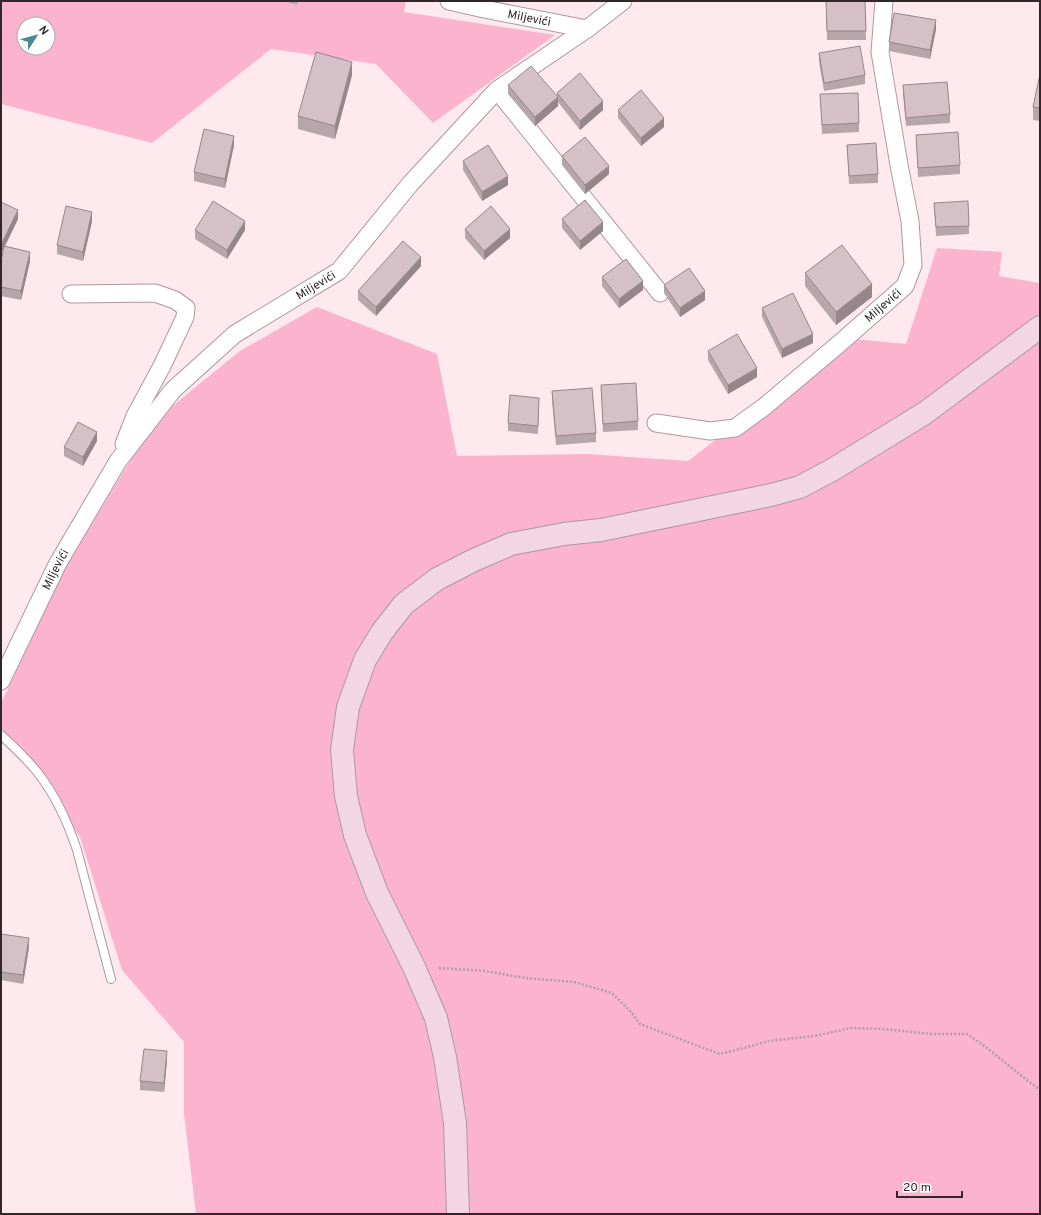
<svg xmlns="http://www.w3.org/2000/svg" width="1041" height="1215" font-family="Overpass,sans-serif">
  <rect width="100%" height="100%" fill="#fee9ef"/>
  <!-- green -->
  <path fill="#fcb3cd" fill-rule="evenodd" d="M1,1H406L404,12L555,35L433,123L376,64L271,49L152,143L1,104ZM24,24H48V48H24Z
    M937,248L1002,252L999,276L1039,283L1040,282V1214H196L184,1114V1042L122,970L80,837L1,728V703L67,565L154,421L240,351L317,307L437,354L457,456L587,454L688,461L758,407L844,338L906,344Z"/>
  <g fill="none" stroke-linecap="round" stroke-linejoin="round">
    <defs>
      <path id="service" d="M1,735C14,747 27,759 38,773C56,796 68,823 77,850L111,979"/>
      <g id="minor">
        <path id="s1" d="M449,1L484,9L587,29"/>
        <path d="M497,90L660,293"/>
        <path d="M71,294L155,293L175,300L186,308L185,317L162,366L135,416L124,444"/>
        <path id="s2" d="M656,423L710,431L735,428L764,407L840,343L905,286L913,265L910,221L899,165L880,52L884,1"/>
        <path id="s3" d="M1,681L58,563L118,461L173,390L235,334L339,271L411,183L497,90L587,29L623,1"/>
      </g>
      <path id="secondary" d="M458,1214L455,1123L445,1057L436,1018L414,967L377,893L355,835L346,796L342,750L348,707L365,660L382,632L404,604L437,579L474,560L511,544L564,534L601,530L771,495L800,487L832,470L925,413L1040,327"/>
    </defs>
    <!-- service casing -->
    <use href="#service" stroke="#ab989e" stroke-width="10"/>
    <!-- minor casing -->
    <use href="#minor" stroke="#ab989e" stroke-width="19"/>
    <!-- secondary casing -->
    <use href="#secondary" stroke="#ab989e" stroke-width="24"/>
    <!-- path -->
    <path stroke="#ae9ea3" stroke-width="2.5" stroke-dasharray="2 2" stroke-linecap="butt" d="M439,968L485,971L525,978L574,982L612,993L631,1012L640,1024L720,1054L744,1048L769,1041L814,1036L851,1028L883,1029L932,1034H967L987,1048L1023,1077L1040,1090"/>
    <!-- service -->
    <use href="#service" stroke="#fff" stroke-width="8"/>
    <!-- minor -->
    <use href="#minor" stroke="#fff" stroke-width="17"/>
    <!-- secondary -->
    <use href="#secondary" stroke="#f2d6e1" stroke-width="22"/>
  </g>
  <!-- wall -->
  <path fill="#b6a5aa" d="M284,1H298L297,5Z
    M826,1H865L866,40H827Z
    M936,29L930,59L889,51V42Z
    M819,53L865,75V84L824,91L819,62Z
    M1040,74V121L1033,120V107Z
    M352,75L335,139L298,129V116Z
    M508,85L557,96V93L603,110L580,130L558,102V106L535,126L508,94Z
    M903,85L950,114V123L906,126L903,94Z
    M820,94L859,123V132L822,134Z
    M618,110L664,127L641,146L618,118Z
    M916,135L960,165V174L918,177Z
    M234,145L225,188L194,181V172Z
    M847,145L878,174V183L849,184Z
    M562,156L609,174L585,194L562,165Z
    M463,161L508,185L482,201L463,170Z
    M1,202L18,219L5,246L30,261L21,300L1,296V261L4,248L2,252L1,251Z
    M934,203L969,226V234L936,236Z
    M562,219L603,231L580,250L562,228Z
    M92,221L83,261L57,254V245Z
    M465,229L510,238L484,260L465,238Z
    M195,230H245L227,259L195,239Z
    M421,266L376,316L358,300V291Z
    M805,273L872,297L836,325L805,286Z
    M602,277L643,290L619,308L602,286Z
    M664,285L705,300L680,317L664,293Z
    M762,308L813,343L782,358L762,317Z
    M708,351L757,377L728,394L708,360Z
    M601,385L638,421V430L603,432Z
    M552,391L596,433V442L556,445L552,400Z
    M539,398L538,434L508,431V423Z
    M97,441L83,466L64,456V447Z
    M1,934L29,947L23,984L1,980Z
    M167,1060L164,1092L140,1090V1081Z"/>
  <!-- shaded-wall -->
  <path fill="#94868b" d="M936,20V29L930,59V50Z
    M352,62V75L335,139V126Z
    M558,97V106L535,126V117Z
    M603,101V110L580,130V121Z
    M664,118V127L641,146V138Z
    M234,136V145L225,188V179Z
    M609,166V174L585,194V185Z
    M508,176V185L482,201V192Z
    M18,210V219L2,252V243Z
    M92,212V221L83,261V252Z
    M245,221V230L227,259V250Z
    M603,222V231L580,250V241Z
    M510,229V238L484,260V251Z
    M30,252V261L21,300V291Z
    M421,257V266L376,316V307Z
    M643,281V290L619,308V299Z
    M872,284V297L836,325V312Z
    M705,291V300L680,317V308Z
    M813,334V343L782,358V349Z
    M757,368V377L728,394V385Z
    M97,432V441L83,466V457Z
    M29,938V947L23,984V975Z
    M167,1051V1060L164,1092V1083Z"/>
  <!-- building -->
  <path fill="#d4c0c6" stroke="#94868b" d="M826,1H865L866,31H827Z
    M894,13L936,20L930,50L889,42Z
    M860,46L865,75L824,83L819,53Z
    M316,52L352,62L335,126L298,116Z
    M531,66L558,97L535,117L508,85Z
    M580,73L603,101L580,121L557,93Z
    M1040,74V108L1033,107Z
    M947,82L950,114L906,118L903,85Z
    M641,90L664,118L641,138L618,110Z
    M858,93L859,123L822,125L820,94Z
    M204,129L234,136L225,179L194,172Z
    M958,132L960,165L918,168L916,135Z
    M585,137L609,166L585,185L562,156Z
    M876,143L878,174L849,176L847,145Z
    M488,145L508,176L482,192L463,161Z
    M585,200L603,222L580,241L562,219Z
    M213,201L245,221L227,250L195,230Z
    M968,201L969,226L936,227L934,203Z
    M1,202L18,210L2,243L1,242Z
    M66,206L92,212L83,252L57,245Z
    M491,206L510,229L484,251L465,229Z
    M403,241L421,257L376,307L358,291Z
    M842,245L872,284L836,312L805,273Z
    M4,246L30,252L21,291L1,287V261Z
    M626,259L643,281L619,299L602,277Z
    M689,268L705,291L680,308L664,285Z
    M793,293L813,334L782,349L762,308Z
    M737,334L757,368L728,385L708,351Z
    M636,383L638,421L603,424L601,385Z
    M592,388L596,433L556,436L552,391Z
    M510,395L539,398L538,426L508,423Z
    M78,422L97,432L83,457L64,447Z
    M1,934L29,938L23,975L1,972Z
    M144,1049L167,1051L164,1083L140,1081Z"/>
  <g text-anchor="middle" stroke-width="3" stroke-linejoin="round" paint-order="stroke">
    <!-- street labels -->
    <g font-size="12" fill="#2f2729" stroke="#fff">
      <text dy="4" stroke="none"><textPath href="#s1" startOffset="82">Miljevići</textPath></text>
      <text dy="4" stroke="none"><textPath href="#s3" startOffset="517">Miljevići</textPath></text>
      <text dy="4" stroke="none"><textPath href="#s2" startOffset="272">Miljevići</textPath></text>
      <text dy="4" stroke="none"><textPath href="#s3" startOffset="124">Miljevići</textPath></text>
    </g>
  </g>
  <!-- border -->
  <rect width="1041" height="1215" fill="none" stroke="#2f2729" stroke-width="4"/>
  <!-- north arrow -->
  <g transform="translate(36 36) rotate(54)"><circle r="19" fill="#ffffff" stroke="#aca9a9"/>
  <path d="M0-3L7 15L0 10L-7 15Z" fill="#468c95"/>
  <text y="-6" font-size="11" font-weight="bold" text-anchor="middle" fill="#2f2729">N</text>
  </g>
  <!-- scale -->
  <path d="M897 1191v6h65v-6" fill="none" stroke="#2f2729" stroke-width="2"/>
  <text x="903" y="1191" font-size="12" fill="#2f2729" stroke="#ffffff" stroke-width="3" paint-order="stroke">20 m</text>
</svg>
